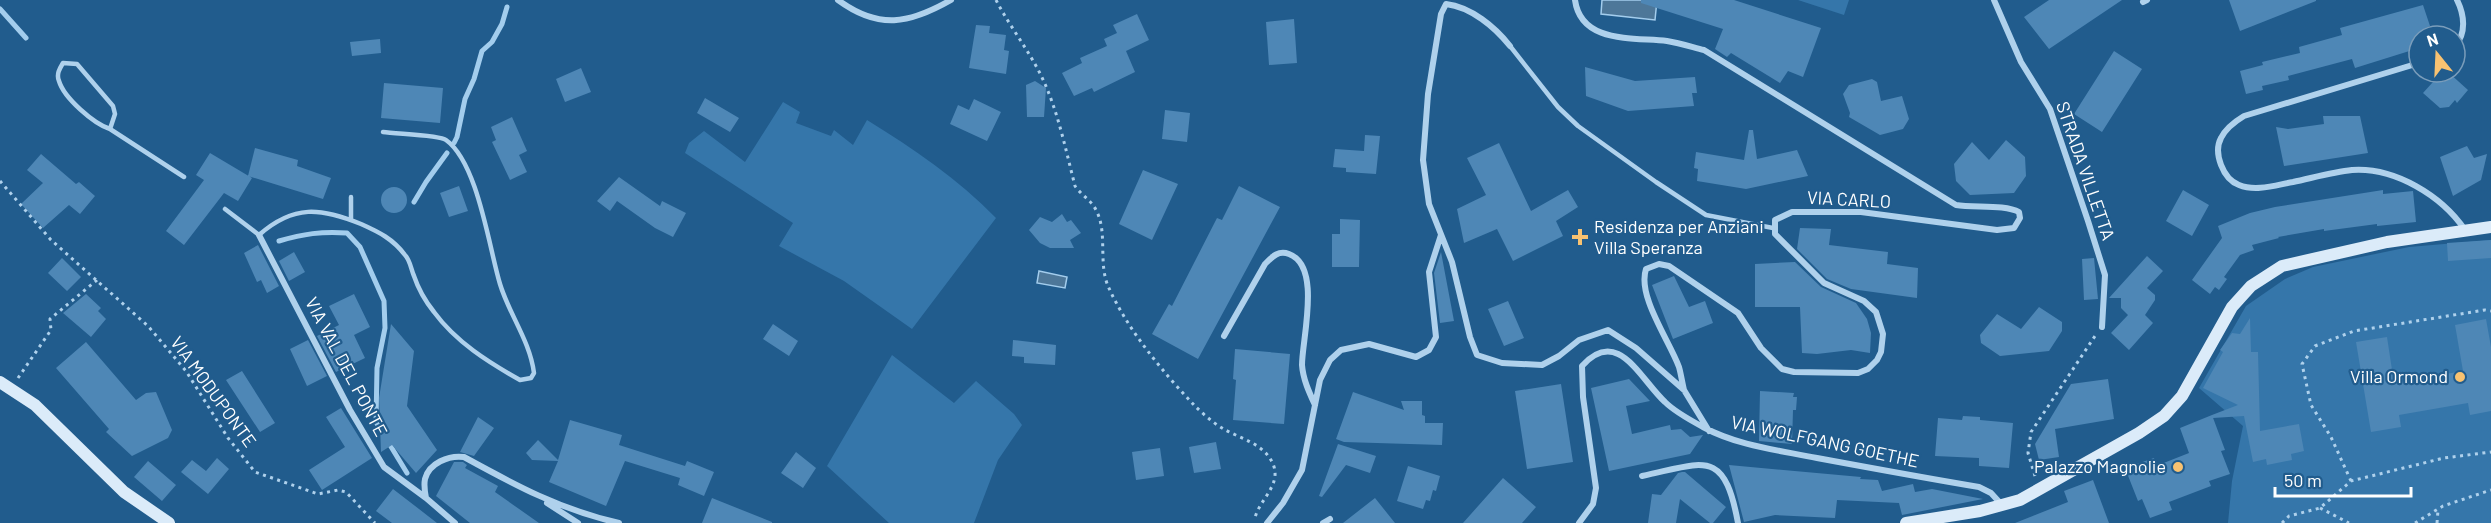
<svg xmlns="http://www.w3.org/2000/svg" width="2491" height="523" font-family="Barlow,sans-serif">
  <rect width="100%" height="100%" fill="#215c8d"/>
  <!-- green -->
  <path fill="#3576aa" d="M1798,0H1849L1844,15Z
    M783,102L800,112L796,123L831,136L834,130L853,145L867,120C914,149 958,179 996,218L912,329L844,281L779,246L793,223L685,153L689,143L704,131L745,162Z
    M2491,240V523H2228L2232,481L2243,426L2199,388L2246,306L2285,279L2313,267L2409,247Z
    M892,355L954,403L976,381L1014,414L1022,425L998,460L974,523H889L827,466Z"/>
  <!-- water -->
  <path fill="#4d7799" stroke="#a3cded" stroke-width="1.5" d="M1602,0H1657L1655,20L1601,14Z
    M1039,271L1067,277L1065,288L1037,283Z"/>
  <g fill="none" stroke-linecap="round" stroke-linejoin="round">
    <!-- stream -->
    <path stroke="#a3cded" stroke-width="5" d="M0,9L26,38
      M454,143L457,137L465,99L474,79L482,51L492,42L502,24L507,7
      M414,202L426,182L447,153
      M279,241C303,234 322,231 347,233L360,247L384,301L385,328L377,368L376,422L407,473"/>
  </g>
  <!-- building -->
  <path fill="#4e87b6" d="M1641,0H1734L1821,28L1803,77L1788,71L1780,83L1731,53L1727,57L1715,49L1723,29L1641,3Z
    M2049,0H2122L2049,49L2024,17Z
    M2229,0H2316V1L2240,31Z
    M2423,5L2430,26L2426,28L2429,36H2419V48L2355,68L2352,59L2288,76L2289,80L2262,86L2263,90L2246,94L2240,71L2263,65L2262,62L2300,53L2299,47L2342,35L2340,28Z
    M1137,14L1149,40L1126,51L1135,72L1094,92L1092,88L1074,96L1062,73L1082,63L1080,58L1107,46L1104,39L1117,33L1113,25Z
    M1294,19L1297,63L1269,65L1266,22Z
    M976,25L990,26L989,33L1006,35L1004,50L1009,51L1006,74L969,68Z
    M380,39L381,53L352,56L350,42Z
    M2114,51L2142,69L2102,132L2074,114Z
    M1585,67L1635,81L1695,77L1697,93H1692L1694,106L1628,111L1586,96Z
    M581,68L591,92L565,102L556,79Z
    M2442,72H2448L2468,90L2457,103L2455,100L2449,107L2440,108L2423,93Z
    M1872,79L1877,82L1881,101L1902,96L1909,119L1903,129L1880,135L1849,117L1850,113L1843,94L1849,85Z
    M1035,81L1046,88L1044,117H1027L1026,85Z
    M384,83L443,88L440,123L381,118Z
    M705,98L739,118L730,132L697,113Z
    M974,99L1001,112L987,141L950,124L958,105L969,110Z
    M1165,110L1190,113L1187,142L1162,139Z
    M2323,116H2360L2368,153L2284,166L2276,127L2288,129L2324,124Z
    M512,117L527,151L519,155L527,172L510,180L492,142L496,140L491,127Z
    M1749,130H1753L1757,159L1797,150L1808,176L1746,189L1697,181L1698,169L1694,168L1696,152L1744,160Z
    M1365,135L1380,136L1376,174L1346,172V168L1333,167L1335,149L1364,151Z
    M2006,140L2025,157L2026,176L2014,193L1970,195L1956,181L1954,164L1972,142L1989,160Z
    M1499,143L1531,211L1568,190L1578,207L1556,221L1563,236L1513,261L1497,229L1464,243L1457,209L1486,195L1467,158Z
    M2467,146L2474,158L2487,154L2481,180L2453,196L2440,157Z
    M255,148L298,160L297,166L331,178L323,199L248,176Z
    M210,153L252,178L238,201L224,193L184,245L166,231L204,180L196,175Z
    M41,154L76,184L79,182L95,196L80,214L69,205L43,228L21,204L43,183L27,170Z
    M1143,170L1178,184L1152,240L1119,224Z
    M619,177L660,206L662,201L686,213L673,237L655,228L617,201L610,211L597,201Z
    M459,186L468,211L449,217L440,193Z
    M1239,186L1280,207L1198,359L1152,334L1169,304L1172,306L1217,218L1222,220Z
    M381 200a13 13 0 1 1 26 0a13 13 0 1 1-26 0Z
    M2183,190L2209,205L2192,236L2166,221Z
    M2383,190V194L2413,191L2416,222L2377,226V224L2324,231V229L2278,237L2279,238L2252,245L2254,250L2240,255L2224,277L2227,279L2219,290L2215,287L2210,294L2192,280L2222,238L2218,226L2250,213L2275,207Z
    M1062,214L1067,222L1071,220L1081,233L1070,240L1074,248H1050L1040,243L1029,230L1040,217L1052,222Z
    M1340,219L1360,220L1359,267H1332V234H1340Z
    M1800,228L1831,229L1829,245L1888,252L1887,264L1918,268L1917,298L1851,289L1827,279L1797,249Z
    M2491,240V258L2448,261L2447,243Z
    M258,245L279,286L267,293L261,280L257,282L244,253Z
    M294,252L305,272L289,281L279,261Z
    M1441,252L1454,321L1440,323L1434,273Z
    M2147,256L2163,271L2147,288L2155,295V300L2145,315L2153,323L2129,350L2111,333L2128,315L2121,308V298H2109Z
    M62,258L81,277L67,291L48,273Z
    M2094,258L2098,299L2084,300L2082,259Z
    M1795,262L1821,287L1856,303L1867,319L1871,333L1870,353L1851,350L1817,354L1802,353L1800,307H1755V264Z
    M1674,276L1689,307L1705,301L1713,323L1673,339L1652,285Z
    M86,294L101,308L98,311L106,319L91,337L63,313Z
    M354,294L370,327L354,335L365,358L336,372L317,336L339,325L329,306Z
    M1508,301L1524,338L1504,346L1488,309Z
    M2039,307L2062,322V331L2049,351L2000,356L1981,343L1980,335L1997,314L2021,329Z
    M2250,318L2251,352H2258L2260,431L2299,424L2304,451L2291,454L2292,460L2267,465L2266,459L2253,462L2244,416L2213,418L2212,415L2238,405L2203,388L2223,352L2220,350L2232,333L2240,334Z
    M2486,319L2491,347V411L2470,415L2468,403L2399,415L2401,427L2371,432L2356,342L2387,337L2394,383L2463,371L2455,325Z
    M391,324L414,351L407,406L437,450L416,473L392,445L381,452L379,398Z
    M773,324L798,341L789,356L763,339Z
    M308,340L327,376L307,386L290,349Z
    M1013,340L1056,345L1055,365L1024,363V357L1012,356Z
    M86,342L136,400L146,393L156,392L172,430L168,438L132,456L106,432L109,429L56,368Z
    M1235,349L1290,354L1284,424L1233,420L1236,380L1233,379Z
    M242,371L275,423L260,432L226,380Z
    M1629,379L1650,401L1626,406L1632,434L1670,425L1671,430L1681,429L1690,437L1703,435L1690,454L1609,471L1591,388Z
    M2108,379L2114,419L2055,429L2059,457L2039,460L2035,444L2071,384Z
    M1561,384L1573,462L1527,469L1515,391Z
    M1760,391L1794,393L1793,397H1797L1796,410H1793L1792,444L1759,441Z
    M1353,392L1404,410L1401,401H1422V415L1425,416V423H1443L1442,445L1344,442L1336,439Z
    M341,408L372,458L322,490L309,470L345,447L326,417Z
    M2212,415L2225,450L2221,451L2230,474L2209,481L2211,486L2169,502L2172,510L2150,518L2142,499L2138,501L2125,468L2154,458L2156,466L2189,453L2180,428Z
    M1963,416L1980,417V420L2013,423L2009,468L1979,466V458L1935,456L1938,418L1962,420Z
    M478,417L494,428L474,456L460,452Z
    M570,420L622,435L619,445L685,466L687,461L714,472L704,496L678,485L680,478L625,461L606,506L549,482L558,461L532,460L526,453L538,440L558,460Z
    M1216,442L1221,469L1194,473L1189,447Z
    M1338,444L1376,456L1370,473L1346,465L1322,497L1319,496Z
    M1160,448L1164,476L1136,480L1132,452Z
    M796,452L816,468L803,488L781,473Z
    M217,458L229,469L208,494L181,472L192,460L206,471Z
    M148,461L176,485L162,501L134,477Z
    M454,462H463L467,465L465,468L498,486L495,492L539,523H470L436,496Z
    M1729,465L1861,477L1860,479L1878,480L1882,491L1913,484L1915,492L1932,489L1983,499L1902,515L1899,503L1837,500L1835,518L1775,515L1744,522Z
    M1408,466L1440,476L1436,491L1433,490L1430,501L1426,500L1423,509L1397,501Z
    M1682,472H1685L1726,507L1713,523H1710L1680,499L1676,523H1648L1652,494L1661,495L1678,473Z
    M1503,478L1536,507L1522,523H1463Z
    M2093,480L2109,523H2015L2068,502L2064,491Z
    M393,489L419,509L437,523H392L376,511Z
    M712,498L772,522V523H702Z
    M1375,498L1395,523H1343Z"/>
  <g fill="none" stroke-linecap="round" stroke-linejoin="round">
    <!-- path -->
    <path stroke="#afd1ec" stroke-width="3" stroke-dasharray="3 4.5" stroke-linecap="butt" d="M996,0C1011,29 1032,54 1045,84C1059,116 1066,151 1075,186C1081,195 1091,200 1096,210C1108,232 1098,262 1108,286C1127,329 1162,371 1194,405C1202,413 1212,422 1222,428C1240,439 1264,443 1273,464C1282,485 1259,500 1255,518
      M0,181L51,240L148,326L186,371L228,438L255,472L318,494L338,490L346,492L375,523
      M18,378L51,330L50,319L97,280
      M2035,476L2028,453L2031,432L2095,336
      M2351,481L2331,437L2311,405L2302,364L2315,346L2354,331L2485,310L2491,311
      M2320,508L2349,523
      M2282,523L2289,516L2320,508L2351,481L2444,458L2491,452
      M2415,523L2443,506L2491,490
      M2437,523L2438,510"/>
    <!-- lane -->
    <path stroke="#afd1ec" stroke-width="4.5" d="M1510,46L1558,107L1578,126L1656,182L1706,215L1773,228
      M110,129C94,124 64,98 59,81C56,74 60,68 63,63L77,64L113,106L115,114L110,129L184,177
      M225,209L259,235C294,204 321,208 361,224C379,232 393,239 405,255C410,260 411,269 414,276C418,288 426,302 434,312C456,342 488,362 520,380L531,378L534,373C530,341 509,314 500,284C489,248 478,163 446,140C439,135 395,134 383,132
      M351,220V197"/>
    <!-- street -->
    <path stroke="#afd1ec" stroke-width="6" d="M838,0C879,30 909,24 951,0
      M1575,0C1581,44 1634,37 1667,41C1680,43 1692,47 1704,50L1956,205C1974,208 2005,204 2019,212L2020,218L2014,228L1997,230L1861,212H1792L1775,220V234L1824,283L1864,301L1876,312L1883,334L1881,352L1877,360L1868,369L1858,373L1794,372L1782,369L1761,348L1738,313L1669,266L1659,264L1646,269C1637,296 1669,340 1679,367C1681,374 1682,382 1684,390
      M1994,0L2021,62L2050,109L2088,221L2105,275L2102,327
      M2143,2L2147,0
      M1510,46C1495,27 1471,7 1446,4L1441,14L1428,94L1423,160L1429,204L1452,262L1470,337L1477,355L1502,363L1542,365L1559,356L1579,340L1608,330L1636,348L1684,390L1709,431
      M2455,46C2467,33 2464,14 2457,0
      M2419,63L2244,116C2234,122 2226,128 2221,138C2213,153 2223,179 2239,185C2256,192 2276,185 2293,182C2312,178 2333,172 2352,170C2395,167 2442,196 2465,230
      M259,235L350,410L384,467L426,498
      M1224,336L1265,264C1272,257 1278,250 1289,254C1322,266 1302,339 1302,365C1303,379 1309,392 1315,405
      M1642,476C1704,463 1724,447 1738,523
      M547,503L578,523
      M455,523L426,498C425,493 424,484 425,479C429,463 449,455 464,457C515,485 561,510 619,523
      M1267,523L1283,503L1302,470L1320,380L1330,360L1341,350L1369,344L1416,357L1429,350L1436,337L1429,272L1441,235
      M1323,523L1330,519
      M1579,523L1593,504L1596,488L1583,397L1582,366C1618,326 1640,379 1665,402C1675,412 1690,420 1703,427C1738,446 1778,450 1817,458C1871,468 1925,478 1979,487L1991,493L2002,505"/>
    <!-- secondary -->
    <path stroke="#dbebf9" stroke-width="12" d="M0,382L35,405L124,492L169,523
      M1906,523L1980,511L2020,500L2139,433L2164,416L2182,396L2232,307L2251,286L2282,266L2387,242L2491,227"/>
  </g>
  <!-- markers -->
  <g fill="#f8c271" stroke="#215c8d" stroke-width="2">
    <path d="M1577 228h6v6h6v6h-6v6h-6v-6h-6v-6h6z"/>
    <circle cx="2460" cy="377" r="6"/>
    <circle cx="2178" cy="467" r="6"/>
  </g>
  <g text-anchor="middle" stroke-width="4.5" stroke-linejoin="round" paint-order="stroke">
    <!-- street labels -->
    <g font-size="18" fill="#fff" stroke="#215c8d">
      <text transform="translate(2085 171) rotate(71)" y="6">STRADA VILLETTA</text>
      <text transform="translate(1849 200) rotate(3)" y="6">VIA CARLO</text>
      <text transform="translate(346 367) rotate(62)" y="6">VIA VAL DEL PONTE</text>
      <text transform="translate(213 392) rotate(54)" y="6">VIA MODUPONTE</text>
      <text transform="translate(1825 442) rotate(12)" y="6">VIA WOLFGANG GOETHE</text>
    </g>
    <!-- poi labels -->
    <g font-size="18" fill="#fff" stroke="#215c8d" text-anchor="end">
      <text x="1594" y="233" text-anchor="start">Residenza per Anziani<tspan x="1594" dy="21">Villa Speranza</tspan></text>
      <text x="2448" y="383">Villa Ormond</text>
      <text x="2166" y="473">Palazzo Magnolie</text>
    </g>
  </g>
  <!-- north arrow -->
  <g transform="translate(2437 54) rotate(342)"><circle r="28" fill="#215c8d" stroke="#7a9dbb" stroke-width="1.5"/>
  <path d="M0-4.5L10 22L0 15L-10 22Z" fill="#f8c271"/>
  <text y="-9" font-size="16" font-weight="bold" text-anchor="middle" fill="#ffffff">N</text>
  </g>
  <!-- scale -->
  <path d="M2275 487v9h136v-9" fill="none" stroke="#ffffff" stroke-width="3"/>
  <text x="2284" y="487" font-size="18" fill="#ffffff" stroke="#215c8d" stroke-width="4.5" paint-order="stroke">50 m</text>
</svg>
